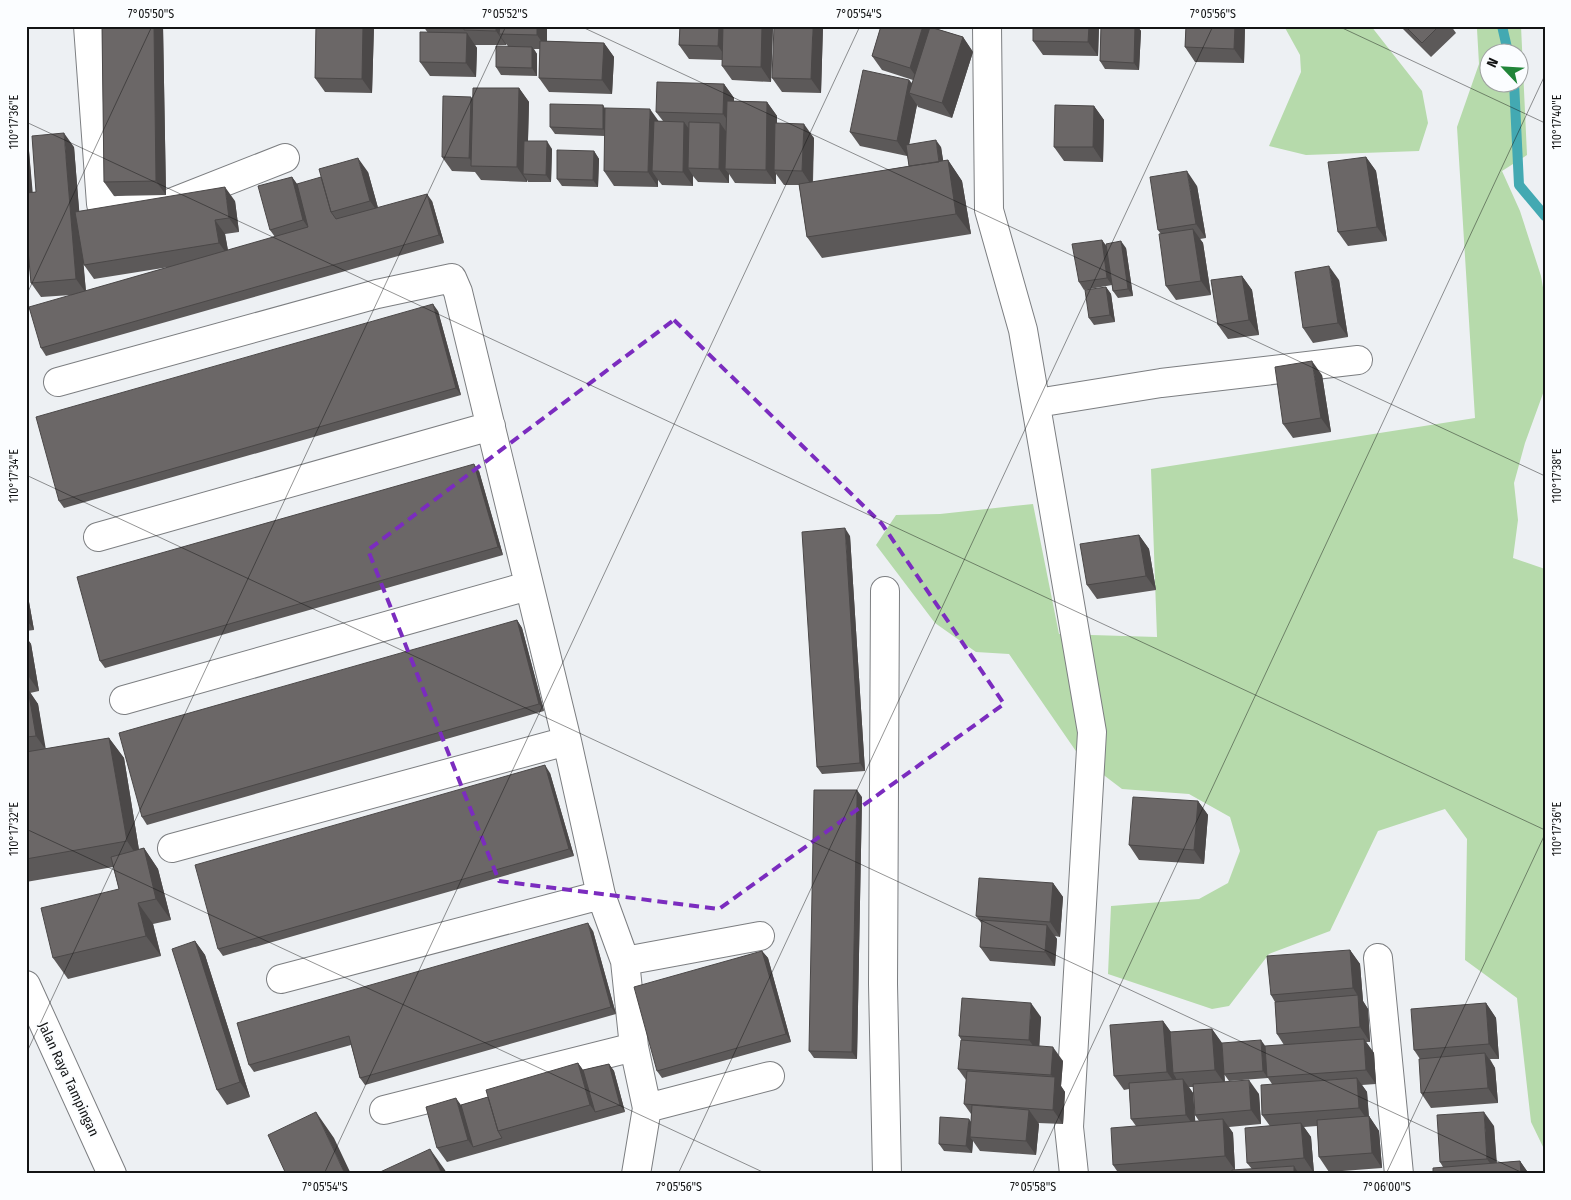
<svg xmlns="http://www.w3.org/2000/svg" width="1571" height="1200" font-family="'Fira Sans Condensed',sans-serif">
  <rect width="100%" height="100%" fill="#edf0f3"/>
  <!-- green -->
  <path fill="#b6daab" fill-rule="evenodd" d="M1284,26H1371L1422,91L1428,123L1419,151L1306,155L1269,146L1301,72L1300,55Z
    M1475,26H1521L1527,155L1502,171L1520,211L1541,276L1545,299V388L1525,443L1514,483L1518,520L1513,558L1545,569V1151L1531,1122L1517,998L1465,960L1467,839L1445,809L1378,831L1330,931L1269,954L1229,1006L1212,1009L1108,974L1111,906L1199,899L1228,883L1240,851L1230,817L1189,794L1122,789L1080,757L1009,654L976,652L935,623L876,545L896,515L940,514L1033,504L1059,634L1157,637L1151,469L1475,418L1457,127L1479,64L1477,29ZM1488,52H1518V82H1488Z"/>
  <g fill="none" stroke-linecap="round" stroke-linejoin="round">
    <!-- stream -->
    <path stroke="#43a9b2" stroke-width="10" d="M1502,26L1508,52
      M1514,82L1519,185L1545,216"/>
    <defs>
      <path id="minor" d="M88,26L101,204L111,211L168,204L285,158
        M987,26L989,210L1023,330L1092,732L1069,1127L1074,1174
        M58,382L377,294L452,278L458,292L567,741L601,895L625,961L634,1047L647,1108L636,1174
        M1037,403L1161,383L1358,360
        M98,537L491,426
        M885,591L883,984L887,1174
        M124,700L528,586
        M172,848L567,741
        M1378,958L1399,1174
        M625,961L760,936
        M281,979L601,895
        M647,1108L770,1076
        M384,1110L634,1047"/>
      <path id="major" d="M26,985L112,1174"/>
    </defs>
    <!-- minor casing -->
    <use href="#minor" stroke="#7c7e81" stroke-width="30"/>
    <!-- major casing -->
    <use href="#major" stroke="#7c7e81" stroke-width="30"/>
    <!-- minor -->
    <use href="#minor" stroke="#fff" stroke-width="28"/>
    <!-- major -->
    <use href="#major" stroke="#fff" stroke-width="28"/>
  </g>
  <!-- wall -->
  <path fill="#5c5959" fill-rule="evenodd" d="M102,26H163L166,195L114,196L104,182Z
    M316,26H374L372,93L325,92L315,78Z
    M423,26H547V41L604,43L614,57L612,94L549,92L539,78L540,49H534L537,54V76L501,75L496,67L508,46L506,44V45H475L477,48L476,77L430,76L420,62L428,33Z
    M680,26H773L771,82L732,80L722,66V60L689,59L679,45Z
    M823,26L821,93L782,92L772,78Z
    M881,26H938L937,29L963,37L973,52L952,118L918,107L917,105L909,144L941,147L943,161L948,160L962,181L971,234L822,258L807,237L799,185H784L776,174V184L735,183L729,174V183L698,182L693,176V186L662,185L658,180V187L614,186L604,171L605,136L555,134L550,127L605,108L658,121H663L656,112L724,84L734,98V101L767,102L777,116V123L814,138L813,182L909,166L907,153V156L860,146L850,132L909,80L912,83L913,80L882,70L872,56Z
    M1099,26L1098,56L1043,55L1033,41Z
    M1101,26H1137L1141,31L1139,70L1105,69L1100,61Z
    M1186,26H1245L1244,63L1195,62L1185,47Z
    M1400,26H1451L1456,33L1431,57Z
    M519,88L529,102L528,141L552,149L551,182H528L527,180V182L481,180L475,172L452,171L442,157L472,99Z
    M1094,106L1104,120L1103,162L1064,161L1054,147Z
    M26,147L29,151L32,192H36L74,147L79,211L235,201L239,232L225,234L228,250L275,237L270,230L292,177L297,184L368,172L378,208L432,201L444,243L46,356L41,348L71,295L41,297L31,283L27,239H26ZM83,263L84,265L94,279L169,267L86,291Z
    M594,151L599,159L598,187L562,186L557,179Z
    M1366,157L1376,171L1387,241L1348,246L1338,232Z
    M1197,186L1206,238L1200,239L1203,243L1211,295L1176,300L1166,286L1161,234L1158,230Z
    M1102,240L1106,246L1126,248L1133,296L1118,298L1113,291L1112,285L1084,290L1079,282Z
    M1242,276L1252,290L1259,335L1228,339L1218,325Z
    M1339,280L1348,337L1313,343L1303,328Z
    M1106,287L1111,294L1115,322L1094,325L1089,318Z
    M438,311L461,395L64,508L59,501Z
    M1322,375L1331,432L1293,438L1283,424Z
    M479,471L503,555L105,668L100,661Z
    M1139,535L1149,549L1156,590L1097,599L1087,585Z
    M850,536L865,771L822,774L817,767Z
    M26,585L34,630L26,631Z
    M517,620L522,628L544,711L147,825L142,817Z
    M26,637L31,644L39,691L30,693L38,704L45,749L109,738L124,758L139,850L144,848L158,869L171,920L153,924L161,956L68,979L53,958L119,889L113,867L26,882Z
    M550,773L574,856L223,956L218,949Z
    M862,797L857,1059L814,1058L809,1051Z
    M1198,801L1208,815L1204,864L1139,860L1129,845Z
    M1053,883L1063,897L1060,937L1055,936L1057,939L1055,966L990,961L980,947L982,924L976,916Z
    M593,931L616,1014L365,1085L360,1078L351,1045L254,1072L249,1065Z
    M195,941L205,955L250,1097L227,1105L217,1090Z
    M1350,950L1360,964L1363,1001L1368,1009L1370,1042H1366L1374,1053L1376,1084L1362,1085L1367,1092L1369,1116L1379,1131L1382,1168L1329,1172L1319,1157L1317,1126L1304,1127L1311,1137L1314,1173L1300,1174H1232V1171L1193,1174H1119L1113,1165L1136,1126L1131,1119L1129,1089L1124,1090L1114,1076L1163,1021L1171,1032L1212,1029L1222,1043L1225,1082L1259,1094L1261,1124L1229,1127L1233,1133L1235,1170L1252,1169L1247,1163L1270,1126L1262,1115L1272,1084L1268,1078L1229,1081L1224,1074L1265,1046L1284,1045L1277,1034L1275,1002L1271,995ZM1189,1087H1193L1195,1115L1199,1121H1195L1193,1093Z
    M762,951L768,958L791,1042L662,1078L657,1071Z
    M1486,1003L1496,1018L1499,1059H1490L1495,1068L1498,1103L1431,1108L1421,1093L1420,1059L1414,1050Z
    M1041,1017L1039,1046L1063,1061L1061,1086L1065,1092L1063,1124L1038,1123L1039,1124L1036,1155L980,1151L973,1141L972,1153L944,1151L939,1144L971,1122V1114L964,1104L966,1080L958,1069L962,1041L959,1036Z
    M578,1063L583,1070L609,1064L614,1071L625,1112L447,1162L437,1148L461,1105L488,1097Z
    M1494,1126L1497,1163L1520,1161L1529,1174H1433L1443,1167L1440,1162Z"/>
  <!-- shaded-wall -->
  <path fill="#4b4848" d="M154,26H163L166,195L156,181Z
    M363,26H374L372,93L362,79Z
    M496,26H507L499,34L506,44V45L496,31Z
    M537,26H547V49L537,35Z
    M719,26H730L728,60L718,46Z
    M762,26H773L771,82L761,67Z
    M813,26H823L821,93L811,79Z
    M923,26H938L920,82L910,68Z
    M1089,26H1099L1098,56L1088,42Z
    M1135,26H1137L1141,31L1139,70L1134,63Z
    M1235,26H1245L1244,63L1234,49Z
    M467,33L477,48L476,77L466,63Z
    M963,37L973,52L952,118L942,103Z
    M604,43L614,57L612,94L602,80Z
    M532,47L537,54V76L532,68Z
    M909,80L919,94L909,93L917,105L907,156L897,141Z
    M724,84L734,98L733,128L723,114Z
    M519,88L529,102L527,174H523L527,180V182L517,167Z
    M471,97L481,111L475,166L469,158Z
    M767,102L777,116L776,171L774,170L776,174V184L766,170Z
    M603,105L608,113V136L603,129Z
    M1094,106L1104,120L1103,162L1093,147Z
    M650,109L660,123L652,171L658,180V187L648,172Z
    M684,122L694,136L688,168L693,176V186L683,172Z
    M720,123L730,137L725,169L729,174V183L719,169Z
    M804,124L814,138L812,186L802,171Z
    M64,133L74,147L86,293L76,279Z
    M936,140L941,147L946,178L941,171Z
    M547,141L552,149L551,182L546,175Z
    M26,147L29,151L34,207L26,197Z
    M594,151L599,159L598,187L593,180Z
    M1366,157L1376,171L1387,241L1377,227Z
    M358,158L368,172L380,215L370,201Z
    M948,160L962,181L971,234L956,214Z
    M1187,171L1197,186L1206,238L1196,224Z
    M292,177L302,191L313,235L303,220Z
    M225,187L235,201L239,232L229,218Z
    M427,194L432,201L444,243L439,235Z
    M215,220L225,234L229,257L219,243Z
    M1193,229L1203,243L1211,295L1201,281Z
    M1102,240L1107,247L1112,285L1107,278Z
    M1121,241L1126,248L1133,296L1128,289Z
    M26,252L29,284L26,280Z
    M1329,266L1339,280L1348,337L1338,323Z
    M1242,276L1252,290L1259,335L1249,320Z
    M1106,287L1111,294L1115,322L1110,315Z
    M433,304L438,311L461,395L456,388Z
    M1312,361L1322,375L1331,432L1321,418Z
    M474,464L479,471L503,555L498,547Z
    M845,528L850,536L865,771L860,763Z
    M1139,535L1149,549L1156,590L1146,576Z
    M26,585L34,630L26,619Z
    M517,620L522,628L544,711L539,704Z
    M26,637L31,644L39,691L29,677L26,660Z
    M28,689L38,704L46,750L36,736Z
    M109,738L124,758L141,862L127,841Z
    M545,765L550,773L574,856L569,849Z
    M857,790L862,797L857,1059L852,1052Z
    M1198,801L1208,815L1204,864L1194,850Z
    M144,848L158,869L171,920L156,899Z
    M1053,883L1063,897L1060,937L1050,922Z
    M138,903L153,924L161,956L146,936Z
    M588,923L593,931L616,1014L611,1007Z
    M1047,925L1057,939L1055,966L1045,952Z
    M195,941L205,955L250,1097L240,1082Z
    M1350,950L1360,964L1363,1001L1368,1009L1370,1042L1360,1027L1358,996L1353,988Z
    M762,951L768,958L791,1042L786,1034Z
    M1031,1003L1041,1017L1039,1054L1029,1040Z
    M1486,1003L1496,1018L1499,1059L1489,1044Z
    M1163,1021L1173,1035V1073L1176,1078L1177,1086L1167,1072Z
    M1212,1029L1222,1043L1225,1084L1215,1070Z
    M1364,1039L1374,1053L1376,1084L1366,1070Z
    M1261,1040L1266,1047L1268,1078L1263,1071Z
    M1053,1047L1063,1061L1061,1086L1065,1092L1063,1124L1053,1110L1055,1081L1051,1075Z
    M1485,1053L1495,1068L1498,1103L1488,1088Z
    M578,1063L588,1077L595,1112L590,1105Z
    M609,1064L614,1071L625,1112L620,1105Z
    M1357,1078L1367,1092L1369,1122L1359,1108Z
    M1183,1079L1193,1093L1196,1129L1186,1115Z
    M1249,1080L1259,1094L1261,1124L1251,1110Z
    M456,1098L466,1112L473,1147L468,1140Z
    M1029,1110L1039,1124L1036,1155L1026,1141Z
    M316,1112L334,1138L351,1174H345Z
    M1484,1112L1494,1126L1497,1173L1487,1159Z
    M1369,1116L1379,1131L1382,1168L1372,1153Z
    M969,1119L974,1126L970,1137L973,1141L972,1153L966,1146Z
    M1223,1119L1233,1133L1235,1170L1225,1156Z
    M1301,1123L1311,1137L1314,1173L1304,1158Z
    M430,1149L445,1170L447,1174H442Z
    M1520,1161L1529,1174H1521Z
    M1294,1166L1299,1174H1294Z"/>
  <!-- building -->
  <path fill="#6b6767" stroke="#4b4848" d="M102,26H154L156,181L104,182Z
    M316,26H363L362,79L315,78Z
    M464,26H496V31L464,30Z
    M500,26H537V35L499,34Z
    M680,26H719L718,46L679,45Z
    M723,26H762L761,67L722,66Z
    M774,26H813L811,79L772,78Z
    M881,26H923L910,68L872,56Z
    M1033,26H1089L1088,42L1033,41Z
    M1101,26H1135L1134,63L1100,61Z
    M1186,26H1235L1234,49L1185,47Z
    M1405,26H1439L1422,43Z
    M930,27L963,37L942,103L909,93Z
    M420,32L467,33L466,63L420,62Z
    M540,41L604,43L602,80L539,78Z
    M496,46L532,47V68L496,67Z
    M863,70L909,80L897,141L850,132Z
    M657,82L724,84L723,114L656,112Z
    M473,88H519L517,167L471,166Z
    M443,96L471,97L469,158L442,157Z
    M727,101L767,102L766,170L725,169Z
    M550,104L603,105V129L550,127Z
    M1055,105L1094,106L1093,147H1054Z
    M605,108L650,109L648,172L604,171Z
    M654,121L684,122L683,172L652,171Z
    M689,122L720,123L719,169L688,168Z
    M775,123L804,124L802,171L774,170Z
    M64,133L76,279L31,283L26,227V193L36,192L32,136Z
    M936,140L939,162L909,166L906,145Z
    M524,141H547L546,175L523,174Z
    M557,150L594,151L593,180L557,179Z
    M1366,157L1377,227L1338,232L1328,162Z
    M358,158L370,201L331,212L319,169Z
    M948,160L956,214L807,237L799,184Z
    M1187,171L1196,224L1158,230L1150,177Z
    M292,177L303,220L270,230L258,186Z
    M321,177L331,212L336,219L427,194L439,235L41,348L29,307L308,227L297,184Z
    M225,187L229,218L215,220L219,243L84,265L75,212Z
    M1193,229L1201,281L1166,286L1159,234Z
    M1102,240L1107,278L1079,282L1072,244Z
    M1121,241L1128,289L1113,291L1106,244Z
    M1329,266L1338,323L1303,328L1295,272Z
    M1242,276L1249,320L1218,325L1211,280Z
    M1106,287L1110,315L1089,318L1085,290Z
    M433,304L456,388L59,501L36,417Z
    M1312,361L1321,418L1283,424L1275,367Z
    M474,464L498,547L100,661L77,577Z
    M845,528L860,763L817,767L802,532Z
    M1139,535L1146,576L1087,585L1080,544Z
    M517,620L539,704L142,817L119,733Z
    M26,660L29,677H26Z
    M28,689L36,736L26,737V690Z
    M109,738L127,841L26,859V752Z
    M545,765L569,849L218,949L195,865Z
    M814,790H857L852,1052L809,1051Z
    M1133,797L1198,801L1194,850L1129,845Z
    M144,848L156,899L138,903L146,936L53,958L41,908L119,889L111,857Z
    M979,878L1053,883L1050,922L976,916Z
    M982,920L1047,925L1045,952L980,947Z
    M588,923L611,1007L360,1078L349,1036L249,1065L237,1023Z
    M195,941L240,1082L217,1090L172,949Z
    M1350,950L1353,988L1271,995L1267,956Z
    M762,951L786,1034L657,1071L634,987Z
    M1358,995L1360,1027L1277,1034L1275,1002Z
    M962,998L1031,1003L1029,1040L959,1036Z
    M1486,1003L1489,1044L1414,1050L1411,1009Z
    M1163,1021L1167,1072L1114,1076L1110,1025Z
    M1212,1029L1215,1070L1173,1073L1170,1032Z
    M1364,1039L1366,1070L1267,1077L1265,1046Z
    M961,1040L1053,1047L1051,1075L958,1069Z
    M1261,1040L1263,1071L1224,1074L1222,1043Z
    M1485,1053L1488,1088L1421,1093L1419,1059Z
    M578,1063L590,1105L498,1131L486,1090Z
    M609,1064L620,1105L595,1112L583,1070Z
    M967,1071L1055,1077L1053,1110L964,1104Z
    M1357,1078L1359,1108L1262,1115L1261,1085Z
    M1183,1079L1186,1115L1131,1119L1129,1083Z
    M1249,1080L1251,1110L1195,1115L1193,1084Z
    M488,1097L498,1131L502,1138L473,1147L461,1105Z
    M456,1098L468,1140L437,1148L426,1107Z
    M972,1105L1029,1110L1026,1141L970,1137Z
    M316,1112L345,1174H286L268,1135Z
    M1484,1112L1487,1159L1440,1162L1437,1115Z
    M1369,1116L1372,1153L1319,1157L1317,1120Z
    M940,1117L969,1119L966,1146L939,1144Z
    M1223,1119L1225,1156L1113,1165L1111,1128Z
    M1301,1123L1304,1158L1247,1163L1245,1128Z
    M430,1149L442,1174H379L378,1173Z
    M1520,1161L1521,1174H1433V1168Z
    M1294,1166V1174H1232V1170Z
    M1375,1172V1174H1353Z"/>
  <!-- marked area -->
  <path fill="none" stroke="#7b2cbf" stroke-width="4" stroke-dasharray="10 6" stroke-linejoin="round" d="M674,320L882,524L1004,704L719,909L499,881L368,550Z"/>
  <!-- ticks -->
  <path fill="none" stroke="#131415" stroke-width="1" stroke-opacity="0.45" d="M580,26L1545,476M1338,26L1545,123M26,122L1545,830M26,296L152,26M26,475L1525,1174M26,829L767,1174M26,1054L506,26M324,1174L860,26M678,1174L1213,26M1032,1174L1545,75M1386,1174L1545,834"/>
  <g text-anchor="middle" stroke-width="4" stroke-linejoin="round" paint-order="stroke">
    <!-- street labels -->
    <g font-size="14" fill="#131415" stroke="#fbfdff">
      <text transform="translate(69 1079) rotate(65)" y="5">Jalan Raya Tampingan</text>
    </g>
  </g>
  <!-- border -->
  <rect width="1571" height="1200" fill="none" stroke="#fbfdff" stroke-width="55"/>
  <!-- north arrow -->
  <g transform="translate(1504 68) rotate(295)"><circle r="24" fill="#fbfdff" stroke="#9ea0a1"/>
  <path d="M0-4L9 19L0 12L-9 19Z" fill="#218539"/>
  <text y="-8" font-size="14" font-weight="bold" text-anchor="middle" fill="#131415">N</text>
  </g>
  <rect x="28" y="28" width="1516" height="1144" fill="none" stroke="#131415" stroke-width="2"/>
  <g font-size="12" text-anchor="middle" fill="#131415">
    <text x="151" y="18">7°05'50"S</text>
    <text x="505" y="18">7°05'52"S</text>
    <text x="859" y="18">7°05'54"S</text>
    <text x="1213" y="18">7°05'56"S</text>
    <text transform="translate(1557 122) rotate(-90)" y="4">110°17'40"E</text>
    <text transform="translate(14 122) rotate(-90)" y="4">110°17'36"E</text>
    <text transform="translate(1557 476) rotate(-90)" y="4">110°17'38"E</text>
    <text transform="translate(14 476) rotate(-90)" y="4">110°17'34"E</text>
    <text transform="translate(1557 829) rotate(-90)" y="4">110°17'36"E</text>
    <text transform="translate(14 829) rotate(-90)" y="4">110°17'32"E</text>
    <text x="325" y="1191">7°05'54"S</text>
    <text x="679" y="1191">7°05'56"S</text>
    <text x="1033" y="1191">7°05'58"S</text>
    <text x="1387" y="1191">7°06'00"S</text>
  </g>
</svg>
